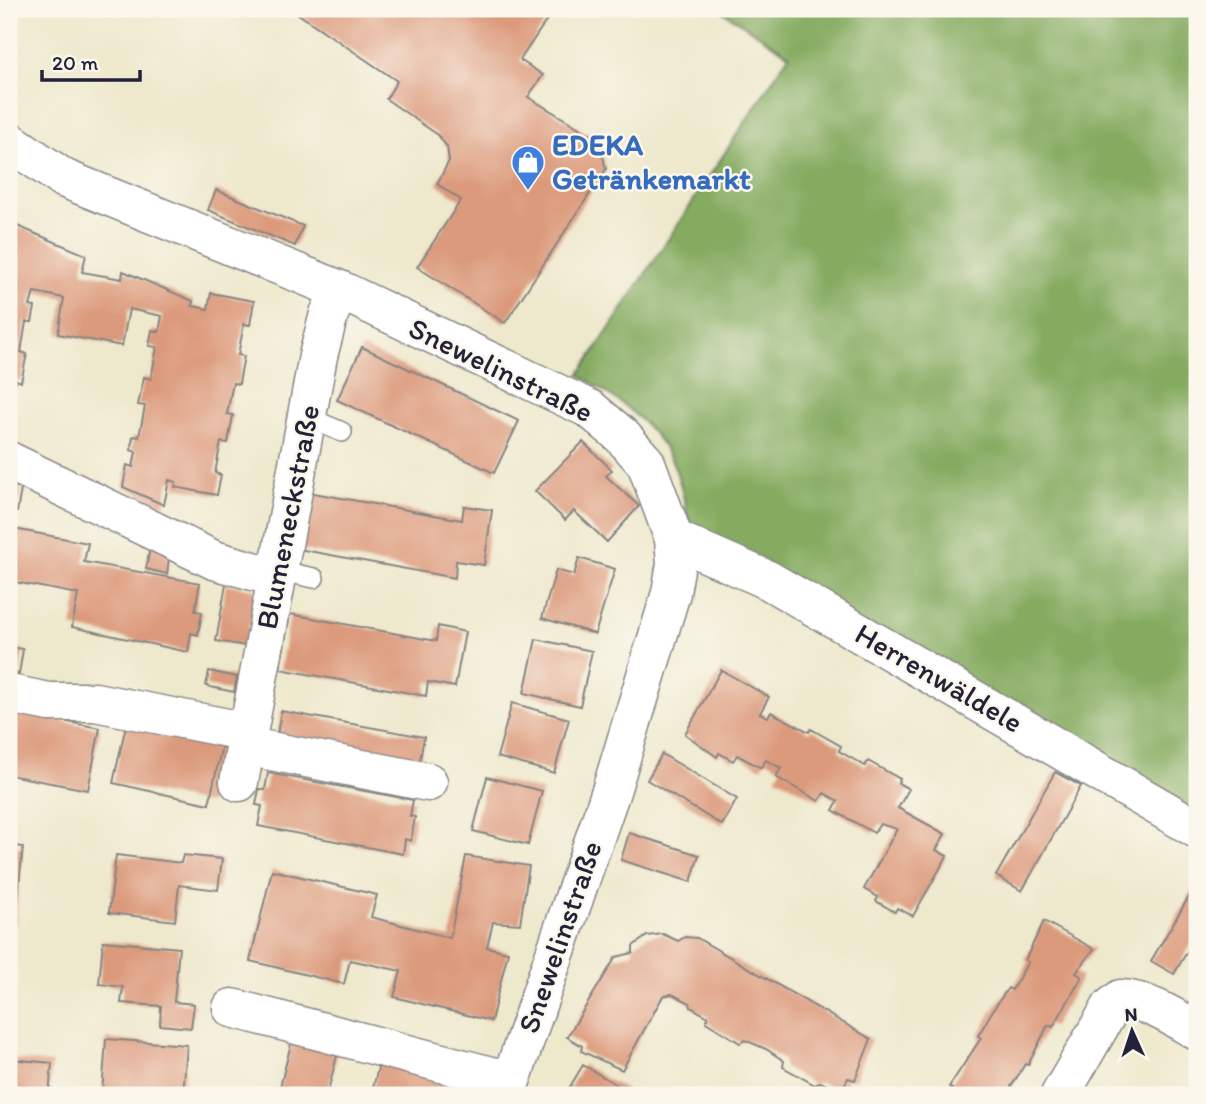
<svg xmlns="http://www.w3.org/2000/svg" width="1206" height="1104" font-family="Itim,sans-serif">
  <rect width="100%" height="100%" fill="#fbf7ec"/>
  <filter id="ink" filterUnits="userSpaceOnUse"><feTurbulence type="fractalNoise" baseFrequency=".0143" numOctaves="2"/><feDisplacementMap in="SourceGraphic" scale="14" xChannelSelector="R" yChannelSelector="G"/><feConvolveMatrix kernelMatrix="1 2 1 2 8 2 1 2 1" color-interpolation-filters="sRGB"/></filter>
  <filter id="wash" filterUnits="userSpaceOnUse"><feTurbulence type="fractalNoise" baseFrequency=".00686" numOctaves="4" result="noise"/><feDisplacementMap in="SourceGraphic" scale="28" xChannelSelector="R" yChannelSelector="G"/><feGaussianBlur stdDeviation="1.57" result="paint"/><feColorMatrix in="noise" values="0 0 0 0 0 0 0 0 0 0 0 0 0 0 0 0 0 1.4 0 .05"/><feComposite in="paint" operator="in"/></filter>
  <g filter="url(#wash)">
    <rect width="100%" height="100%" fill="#eee8cc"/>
    <!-- forest -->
    <path fill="#85ab61" stroke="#54664e" stroke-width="2" d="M719,9H1197V815L692,532C685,509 682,480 671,459C650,420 615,397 579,375L789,55Z"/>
    <g id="blocks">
      <!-- building -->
      <path fill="#dc9a7c" d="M291,9H554L520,60L543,75L528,97L599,140L606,169L505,323L417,267L461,200L437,184L449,161L447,147L438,135L386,99L397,81Z
        M216,190L303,226L295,246L208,210Z
        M15,225L86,255L82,272L122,279L123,271L193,301L192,306L208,309L211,293L254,301L250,325L244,324L238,355L244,356L241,372L239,384L233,383L227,414L233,415L228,443L221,442L215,473L221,475L217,495L175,487L176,482L169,480L164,505L123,487L127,465L133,467L136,452L131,450L133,436L139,437L145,406L138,405L144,377L151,379L157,347L149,346L152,330L159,332L162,316L129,309L122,346L58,334L64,298L34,292L30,306L35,307L32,322H26L21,352L27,354L21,382L16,380L9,408V257Z
        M362,347L519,421L494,473L337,400Z
        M9,411L15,414L10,438H9Z
        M583,442L612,470L606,476L639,506L607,542L574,511L565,520L535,491Z
        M9,482L22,484L17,512L9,511Z
        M308,492L462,520L464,506L492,510L484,565L456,561L455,578L298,549Z
        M9,528L88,543L84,562L200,583L195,611L202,612L198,635L191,633L188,652L72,627L78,594L9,581Z
        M151,542L170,550L167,574L146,569Z
        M579,558L615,569L595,634L542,618L556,570L574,575Z
        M226,584L256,589L246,646L216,641Z
        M290,614L436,641L438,626L465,632L455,687L428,682L426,696L280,669Z
        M536,639L592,651L580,706L524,693Z
        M9,647L23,649L19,674L9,672Z
        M721,670L769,697L760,713L768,717L771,712L809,732L811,729L841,746L839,751L865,766L868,761L900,779L898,783L909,789L898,808L945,834L936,850L947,856L913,916L897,908L895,912L876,901L878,897L864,889L897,829L880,824L874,833L833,810L838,801L824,793L819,801L776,777L781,768L766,760L761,768L737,755L733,761L719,753L717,757L685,734Z
        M209,671L237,677L234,692L206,686Z
        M512,703L569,719L554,773L497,757Z
        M9,711L100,728L88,790L9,775Z
        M281,711L424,737L419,766L276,740Z
        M126,725L222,745L209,804L113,783Z
        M662,754L737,799L722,825L647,780Z
        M1055,772L1081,786L1022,891L996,876Z
        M268,773L413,800L410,816L415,817L411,841L405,839L403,854L258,826L262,806L256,805L259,789L265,790Z
        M487,777L542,791L528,845L473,831Z
        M629,833L699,855L691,882L621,860Z
        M9,845L23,847L15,924L9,923Z
        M116,855L181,863L183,855L222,859L218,890L179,885L175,921L109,913Z
        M466,856L529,866L520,924L493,922L487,947L508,952L491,1021L394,997L401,971L350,960L344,984L250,961L272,870L377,895L371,917L450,938Z
        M1197,883V935L1174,974L1151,961Z
        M1044,921L1094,949L1076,973L1082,977L1053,1027L1048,1025L1028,1065L1025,1064L1011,1087L1014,1089L1011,1095H949L952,1089L949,1087L981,1038L978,1036L993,1010L1008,988L1012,990L1028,962L1025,960Z
        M663,934L678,941L685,937L697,938L871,1039L855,1080L848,1078L841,1092L820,1082L815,1085L783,1067L784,1061L766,1049L745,1040L740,1043L706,1022L708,1017L691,1007L690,1003L672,994L663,996L622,1070L581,1051L582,1046L567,1037L616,957L633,953V946L647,936Z
        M103,941L179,948L174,1002L194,1004L191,1028L160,1025L161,1006L121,1003L123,987L99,984Z
        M106,1039L187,1045L183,1095L102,1094Z
        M292,1040L338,1052L327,1095H278Z
        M9,1059L52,1063L49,1095H9Z
        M380,1061L459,1082L456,1095H371Z
        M583,1065L634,1095H577L568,1090Z
        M1197,1080V1095H1188Z"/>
    </g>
  </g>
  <g filter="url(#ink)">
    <use href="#blocks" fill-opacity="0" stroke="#888584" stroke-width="2"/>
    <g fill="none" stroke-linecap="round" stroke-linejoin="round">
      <defs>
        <path id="service" d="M307,417L342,432
          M276,570L314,578"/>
        <path id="minor" d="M9,141L63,178L340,290L590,409L621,435L646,463L674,539L676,563L671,593L611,791L506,1095
          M9,461L214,560L275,577
          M674,539L768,580L1197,829
          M9,694L49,702H95L248,732
          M245,746L428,782
          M239,782L318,356L329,314L340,290
          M232,1008L510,1081
          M1060,1095L1111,1007L1121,999C1147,1000 1175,1018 1197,1031"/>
      </defs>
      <!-- service casing -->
      <use href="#service" stroke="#888584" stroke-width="22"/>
      <!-- minor casing -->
      <use href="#minor" stroke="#888584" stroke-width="41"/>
      <!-- service -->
      <use href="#service" stroke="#fff" stroke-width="19"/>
      <!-- minor -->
      <use href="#minor" stroke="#fff" stroke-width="38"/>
    </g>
  </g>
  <!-- icons -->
  <defs>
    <symbol id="shop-pin" viewBox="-11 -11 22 30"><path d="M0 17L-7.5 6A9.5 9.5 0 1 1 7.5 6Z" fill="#3f7fe0" stroke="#fbf7ec"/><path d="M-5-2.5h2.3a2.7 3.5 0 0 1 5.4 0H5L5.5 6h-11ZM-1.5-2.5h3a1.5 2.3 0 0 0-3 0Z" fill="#fff"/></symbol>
  </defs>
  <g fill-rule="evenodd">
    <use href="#shop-pin" x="509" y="143" width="38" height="52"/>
  </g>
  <g text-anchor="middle" stroke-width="5" stroke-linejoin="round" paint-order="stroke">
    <!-- shop labels -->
    <g font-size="30" font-weight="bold" fill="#366cbe" stroke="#fbf7ec" text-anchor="start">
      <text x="552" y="155">EDEKA<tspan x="552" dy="34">Getränkemarkt</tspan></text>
    </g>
    <!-- street labels -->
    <g font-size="30" fill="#22223b" stroke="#fbf7ec">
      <text transform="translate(501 370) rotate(26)" y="10">Snewelinstraße</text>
      <text transform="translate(288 517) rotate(-79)" y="10">Blumeneckstraße</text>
      <text transform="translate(939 678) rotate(30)" y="10">Herrenwäldele</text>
      <text transform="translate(560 937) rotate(-71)" y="10">Snewelinstraße</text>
    </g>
  </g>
  <!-- margin -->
  <rect width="1206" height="1104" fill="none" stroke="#fbf7ec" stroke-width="35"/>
  <!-- north arrow -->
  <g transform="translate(1132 1031) rotate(357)" stroke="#fbf7ec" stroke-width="5" paint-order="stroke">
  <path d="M0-5L12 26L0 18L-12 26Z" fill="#22223b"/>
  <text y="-10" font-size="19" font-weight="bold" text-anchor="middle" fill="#22223b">N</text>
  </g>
  <!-- scale -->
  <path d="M42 70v10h98v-10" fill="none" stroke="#22223b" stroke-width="3.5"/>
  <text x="52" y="70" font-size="21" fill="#22223b" stroke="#fbf7ec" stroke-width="5" paint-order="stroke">20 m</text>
</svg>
